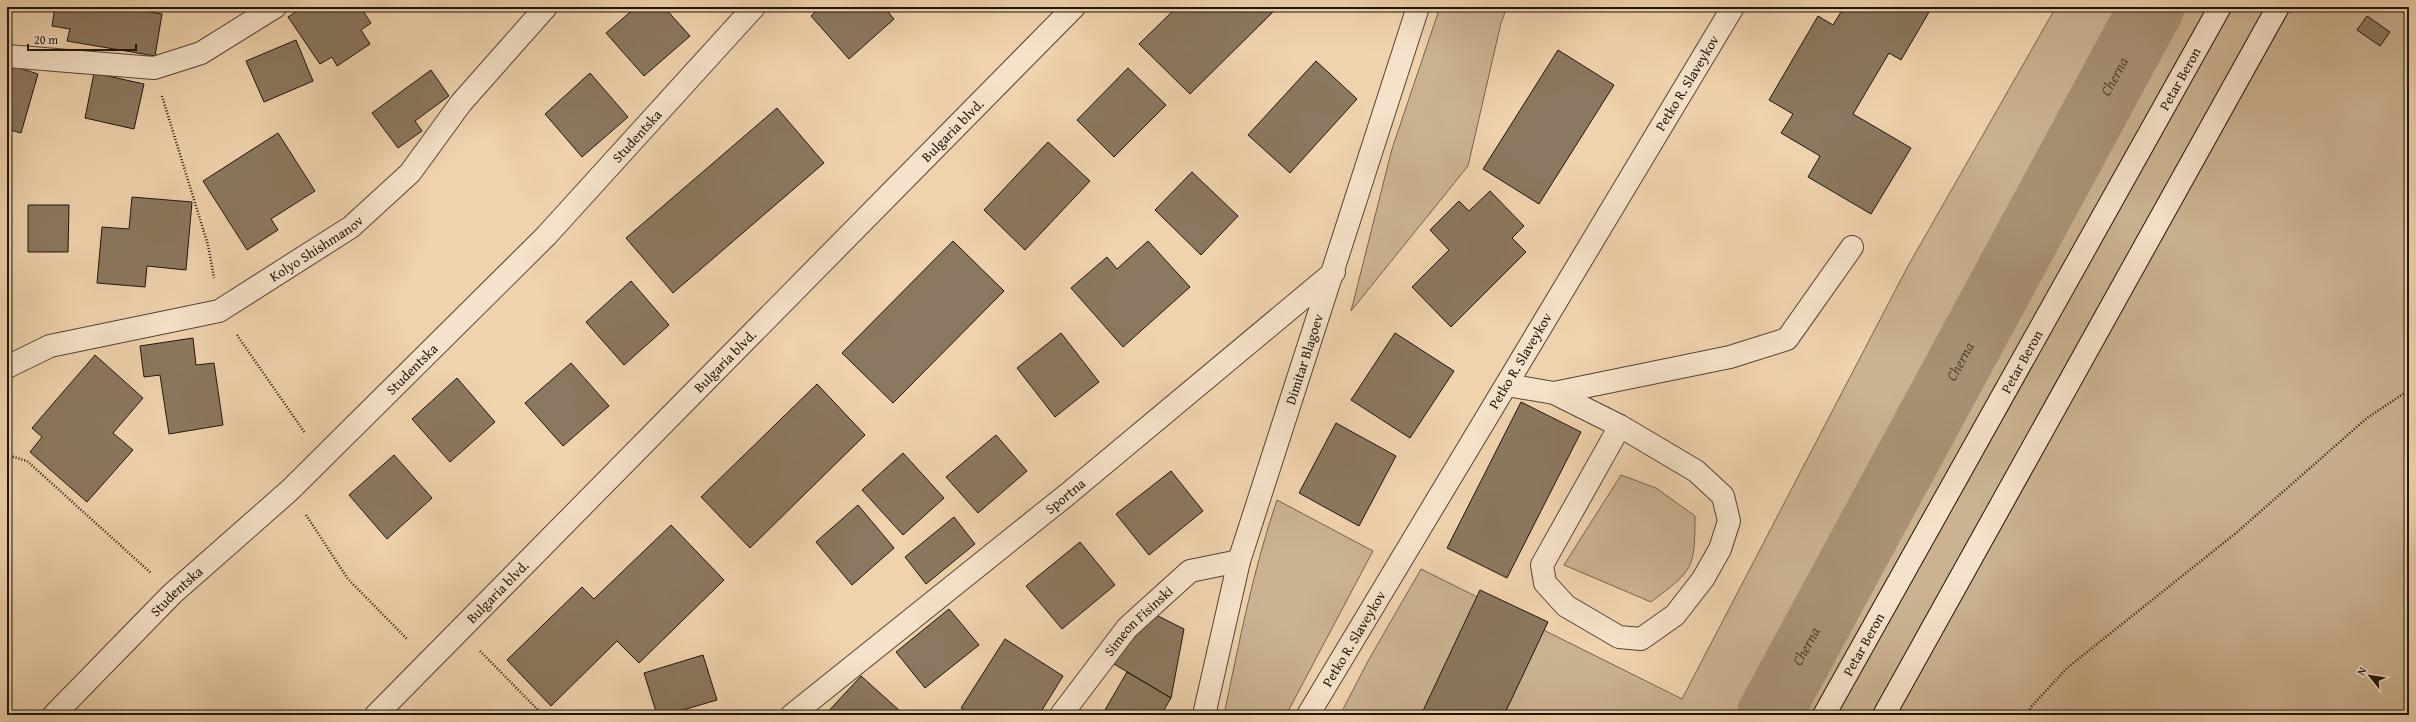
<svg xmlns="http://www.w3.org/2000/svg" width="2416" height="722" font-family="'Gentium Book Plus',serif">
  <rect width="100%" height="100%" fill="#efd3ad"/>
  <filter id="stains"><feTurbulence type="fractalNoise" baseFrequency=".005" numOctaves="4"/><feColorMatrix values="0 0 0 0 .2 0 0 0 0 .09 0 0 0 0 .02 0 0 0 .5 -.17"/></filter>
  <radialGradient id="worn" r=".72"><stop offset=".6" stop-color="#630" stop-opacity="0"/><stop offset="1" stop-color="#630" stop-opacity=".3"/></radialGradient>
  <!-- green -->
  <path fill="#cbb392" stroke="#74644f" d="M1440,7H1507L1501,23L1468,166L1351,311L1392,149Z
    M2056,7H2409V715H1340L1368,661L1421,569L1682,699L1908,266Z
    M1621,475L1656,488L1695,516C1695,570 1693,570 1651,602L1564,565Z
    M1277,500L1373,551L1286,715H1224C1239,643 1253,570 1277,500Z"/>
  <g fill="none" stroke-linecap="round" stroke-linejoin="round">
    <!-- river -->
    <path stroke="#a89276" stroke-width="65" id="s1" d="M1769,715L2152,7"/>
  </g>
  <!-- building -->
  <path fill="#8b7860" stroke="#1e150c" d="M55,7H121L162,14L155,56L67,41L70,29L52,26Z
    M199,7H210L200,11Z
    M303,7H368L363,11L371,23L361,30L370,44L337,66L332,57L320,64L288,17Z
    M636,7H664L690,36L644,76L606,33Z
    M821,7H884L894,19L849,59L811,16Z
    M1177,7H1278L1190,94L1139,44Z
    M1844,7H1932L1901,60L1889,53L1853,114L1911,148L1871,214L1808,177L1820,156L1781,133L1793,114L1769,100L1818,16L1833,25Z
    M2367,16L2390,32L2380,46L2357,30Z
    M296,40L313,81L264,102L246,61Z
    M1558,50L1614,85L1539,204L1483,169Z
    M1316,61L1357,99L1290,173L1248,135Z
    M7,64L38,74L21,133L7,129Z
    M1128,68L1166,105L1114,157L1077,120Z
    M431,70L449,96L415,121L422,131L398,148L372,113Z
    M94,73L144,84L134,129L85,118Z
    M590,73L628,117L582,157L545,114Z
    M777,108L824,163L673,293L626,238Z
    M278,133L315,191L271,219L278,230L247,250L203,181Z
    M1048,142L1090,181L1025,250L984,210Z
    M1192,172L1238,216L1201,255L1155,210Z
    M1490,191L1524,226L1512,238L1526,252L1451,327L1412,287L1449,250L1430,230L1459,201L1469,211Z
    M132,197L192,202L186,270L147,266L145,287L97,283L102,227L129,229Z
    M28,205H69L68,252H28Z
    M953,241L1004,291L893,403L842,353Z
    M1148,241L1190,287L1123,347L1071,288L1107,257L1117,269Z
    M631,281L669,325L624,365L586,322Z
    M1061,333L1099,382L1055,417L1017,368Z
    M1395,333L1454,371L1410,438L1351,400Z
    M193,338L196,365L214,363L223,425L169,434L160,375L144,377L140,346Z
    M95,355L143,398L113,433L133,450L87,502L30,452L42,437L32,428Z
    M571,363L609,406L563,446L525,403Z
    M457,378L495,422L450,462L412,419Z
    M817,384L865,435L750,548L701,497Z
    M1521,402L1581,432L1507,578L1447,548Z
    M1336,423L1396,456L1359,526L1299,493Z
    M996,435L1027,471L978,513L946,477Z
    M903,453L944,498L903,535L862,490Z
    M394,455L432,498L387,539L349,495Z
    M1171,471L1203,511L1149,555L1116,514Z
    M858,505L894,548L852,585L816,542Z
    M954,517L975,544L926,584L905,557Z
    M671,525L724,580L639,663L617,641L551,706L507,660L582,587L594,599Z
    M1080,542L1115,585L1062,629L1026,586Z
    M1480,590L1548,622L1504,715H1421Z
    M949,609L979,645L925,688L896,652Z
    M1156,615L1184,629L1171,698L1114,664L1123,641Z
    M1005,639L1063,676L1039,715H972L961,708Z
    M703,655L717,700L666,715H657L644,673Z
    M1127,672L1171,698L1161,715H1102Z
    M861,676L900,711L897,715H825Z
    M615,711L616,715H600Z"/>
  <g fill="none" stroke-linecap="round" stroke-linejoin="round">
    <defs>
      <g id="minor">
        <path d="M7,56L154,68L201,53L275,7"/>
        <path id="s2" d="M7,367L50,346L219,311L351,227L410,173L461,103L546,7"/>
        <path d="M1507,385L1554,393L1730,357L1787,339L1852,247"/>
        <path d="M1554,393L1620,426L1542,565L1545,583L1566,606L1619,637L1641,639L1675,615L1703,579L1720,549L1729,521L1723,496L1696,471L1620,426"/>
        <path id="s3" d="M54,715L172,594L290,490L546,236L754,7"/>
        <path id="s4" d="M792,715L1069,493L1334,272"/>
        <path id="s5" d="M1061,715L1127,628L1190,571L1239,561"/>
        <path id="s6" d="M1204,715L1239,561L1418,7"/>
        <path id="s7" d="M1308,715C1450,479 1590,242 1733,7"/>
      </g>
      <g id="tertiary">
        <path id="s8" d="M376,715L1074,7"/>
      </g>
      <g id="secondary">
        <path id="s9" d="M1824,715L2220,7"/>
        <path d="M1884,715L2278,7"/>
      </g>
    </defs>
    <!-- minor casing -->
    <use href="#minor" stroke="#524434" stroke-width="24"/>
    <!-- tertiary casing -->
    <use href="#tertiary" stroke="#524434" stroke-width="24"/>
    <!-- secondary casing -->
    <use href="#secondary" stroke="#1e150c" stroke-width="24"/>
    <!-- path -->
    <path stroke="#1e150c" stroke-width="2.5" stroke-dasharray="1 2" stroke-linecap="butt" d="M162,96L208,245L214,278
      M237,335L305,433
      M7,455L27,461L151,573
      M306,515L348,579L407,639
      M480,651L543,715
      M2028,715L2031,707L2067,668L2236,533L2367,418L2409,390"/>
    <!-- minor -->
    <use href="#minor" stroke="#f5e2ca" stroke-width="22"/>
    <!-- tertiary -->
    <use href="#tertiary" stroke="#f5e2ca" stroke-width="22"/>
    <!-- secondary -->
    <use href="#secondary" stroke="#f5e2ca" stroke-width="22"/>
  </g>
  <g text-anchor="middle" stroke-width="4" stroke-linejoin="round" paint-order="stroke">
    <!-- street labels -->
    <g font-size="14" fill="#1e150c" stroke="#f5e2ca">
      <text dy="5" stroke="none"><textPath href="#s9" startOffset="729">Petar Beron</textPath></text>
      <text dy="5" stroke="none"><textPath href="#s7" startOffset="737">Petko R. Slaveykov</textPath></text>
      <text dy="5" stroke="none"><textPath href="#s8" startOffset="821">Bulgaria blvd.</textPath></text>
      <text dy="5" stroke="none"><textPath href="#s3" startOffset="822">Studentska</textPath></text>
      <text dy="5" stroke="none"><textPath href="#s2" startOffset="336">Kolyo Shishmanov</textPath></text>
      <text dy="5" stroke="none"><textPath href="#s6" startOffset="370">Dimitar Blagoev</textPath></text>
      <text dy="5" stroke="none"><textPath href="#s8" startOffset="497">Bulgaria blvd.</textPath></text>
      <text dy="5" stroke="none"><textPath href="#s7" startOffset="413">Petko R. Slaveykov</textPath></text>
      <text dy="5" stroke="none"><textPath href="#s9" startOffset="405">Petar Beron</textPath></text>
      <text dy="5" stroke="none"><textPath href="#s3" startOffset="498">Studentska</textPath></text>
      <text dy="5" stroke="none"><textPath href="#s4" startOffset="350">Sportna</textPath></text>
      <text dy="5" stroke="none"><textPath href="#s8" startOffset="173">Bulgaria blvd.</textPath></text>
      <text dy="5" stroke="none"><textPath href="#s3" startOffset="174">Studentska</textPath></text>
      <text dy="5" stroke="none"><textPath href="#s5" startOffset="122">Simeon Fisinski</textPath></text>
      <text dy="5" stroke="none"><textPath href="#s7" startOffset="89">Petko R. Slaveykov</textPath></text>
      <text dy="5" stroke="none"><textPath href="#s9" startOffset="81">Petar Beron</textPath></text>
    </g>
    <!-- water labels -->
    <g font-size="15" font-style="italic" fill="#554736" stroke="#f5e2ca">
      <text dy="5" stroke="none"><textPath href="#s1" startOffset="726">Cherna</textPath></text>
      <text dy="5" stroke="none"><textPath href="#s1" startOffset="402">Cherna</textPath></text>
      <text dy="5" stroke="none"><textPath href="#s1" startOffset="78">Cherna</textPath></text>
    </g>
  </g>
  <!-- margin -->
  <rect width="2416" height="722" fill="none" stroke="#efd3ad" stroke-width="24"/>
  <rect x="8" y="8" width="2400" height="706" fill="none" stroke="#1e150c" stroke-width="2"/>
  <rect x="12" y="12" width="2392" height="698" fill="none" stroke="#1e150c"/>
  <!-- north arrow -->
  <g transform="translate(2370 676) rotate(300)" stroke="#f5e2ca" stroke-width="3" paint-order="stroke">
  <path d="M0-3L7 15L0 10L-7 15Z" fill="#1e150c"/>
  <text y="-6" font-size="11" font-weight="bold" text-anchor="middle" fill="#1e150c">N</text>
  </g>
  <!-- scale -->
  <path d="M28 44v6h108v-6" fill="none" stroke="#1e150c" stroke-width="2"/>
  <text x="34" y="44" font-size="12" fill="#1e150c" stroke="#f5e2ca" stroke-width="3" paint-order="stroke">20 m</text>
  <rect width="100%" height="100%" filter="url(#stains)"/>
  <rect width="100%" height="100%" fill="url(#worn)"/>
</svg>
